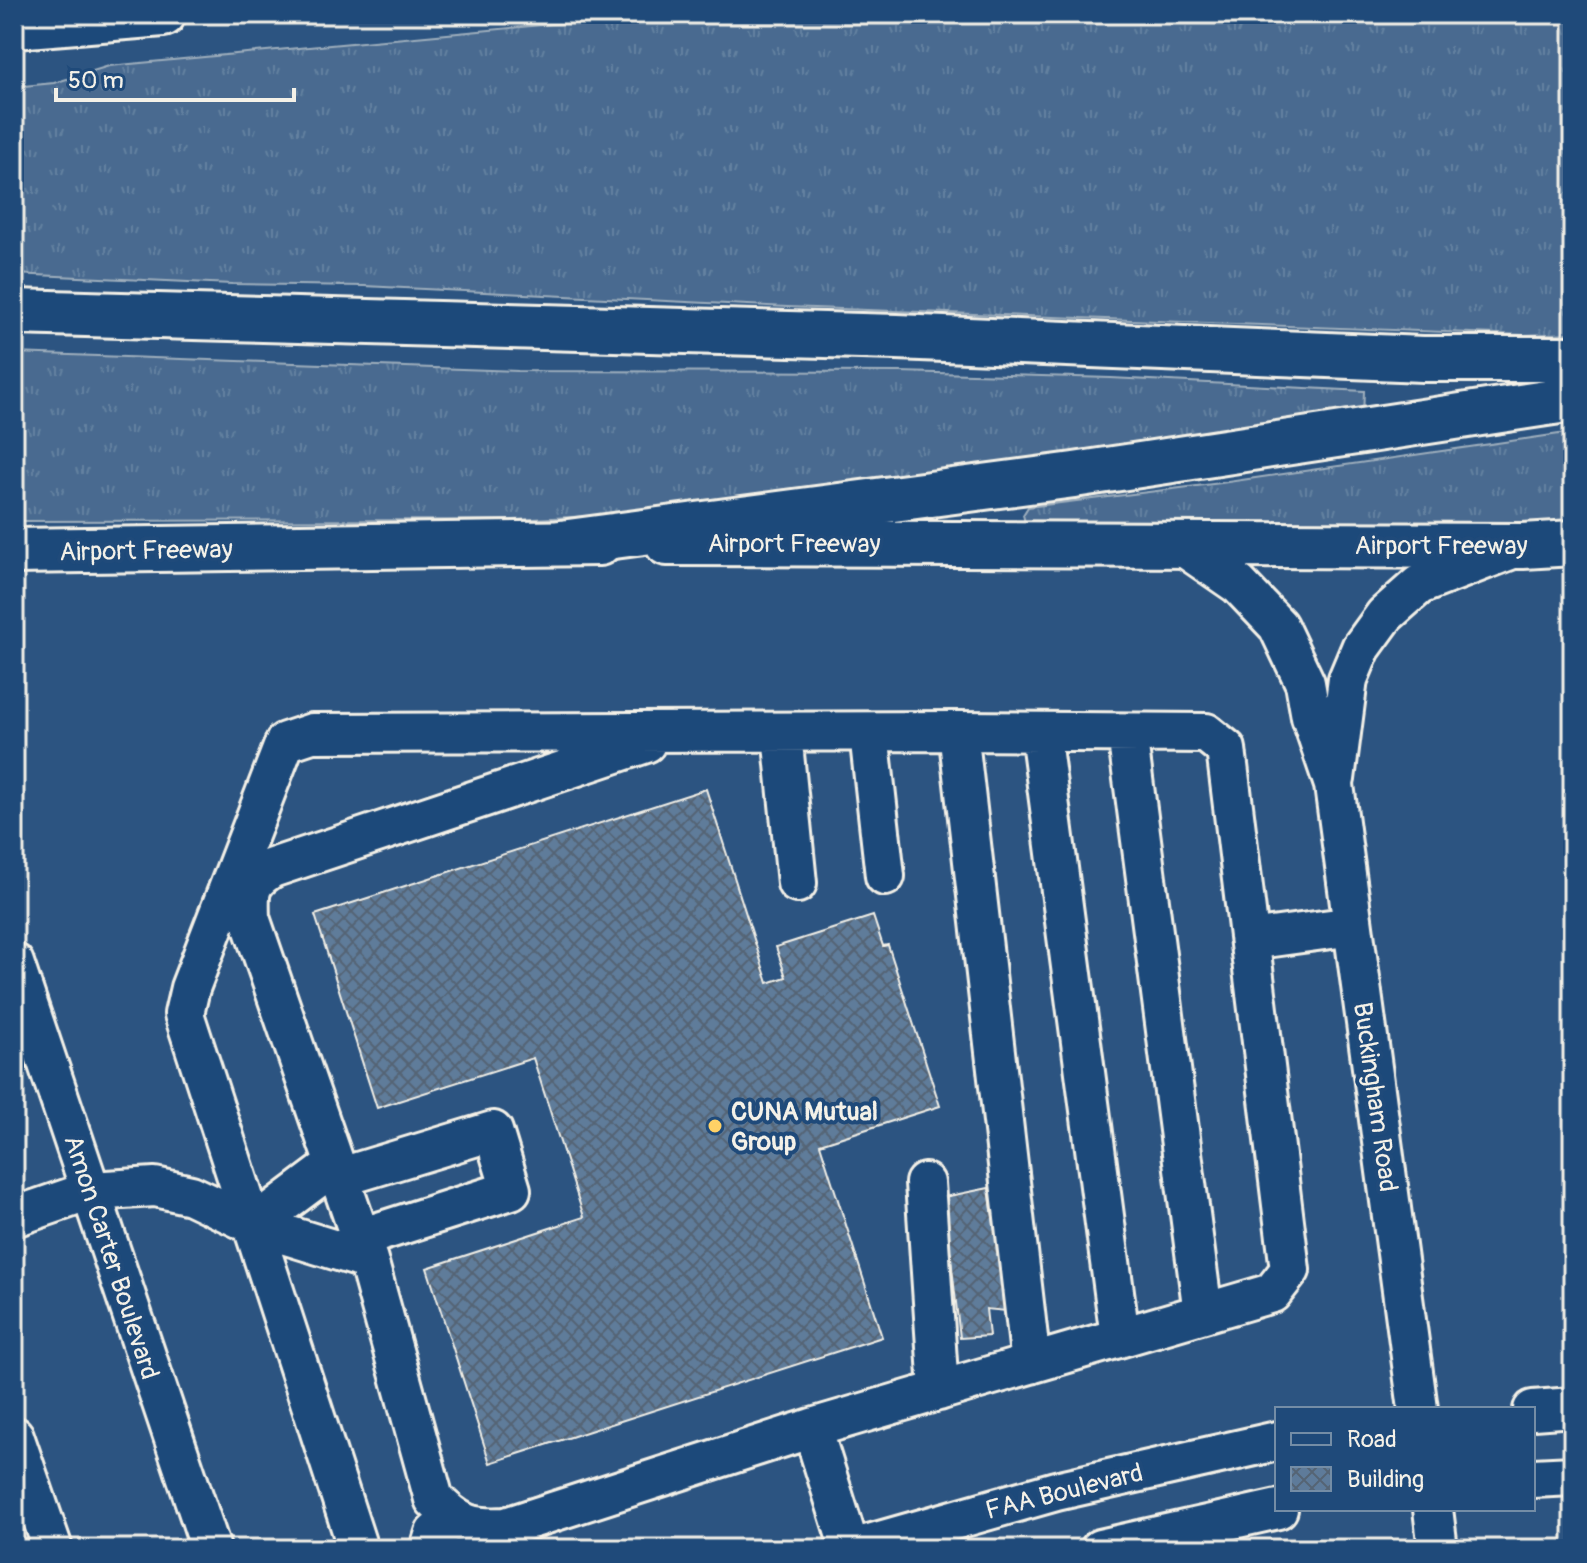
<svg xmlns="http://www.w3.org/2000/svg" width="1587" height="1563" font-family="Pangolin,sans-serif">
  <defs>
    <pattern id="grass-tufts" width="24" height="20" patternUnits="userSpaceOnUse" patternTransform="scale(2)"><rect width="24" height="20" fill="#496b90"/><path d="M3 7l-1-3M5 7V3M7 7l1-3M15 17l-1-3M17 17v-4M19 17l1-3" fill="none" stroke="#6481a0"/></pattern>
    <pattern id="building-cross-hatch" width="8" height="8" patternUnits="userSpaceOnUse" patternTransform="scale(2)"><rect width="8" height="8" fill="#5e7b9a"/><path d="M0 0l8 8M0 8l8-8" fill="none" stroke="#556474"/></pattern>
  </defs>
  <rect width="100%" height="100%" fill="#2c5481"/>
  <filter id="ink" filterUnits="userSpaceOnUse"><feTurbulence type="fractalNoise" baseFrequency=".0125" numOctaves="2"/><feDisplacementMap in="SourceGraphic" scale="16" xChannelSelector="R" yChannelSelector="G"/><feConvolveMatrix kernelMatrix="1 2 1 2 8 2 1 2 1" color-interpolation-filters="sRGB"/></filter>
  <g filter="url(#ink)">
    <!-- grass -->
    <path fill="url(#grass-tufts)" stroke="#9eaebc" stroke-width="2" d="M629,14H1573V333L1524,335L787,307L364,286L232,284L14,274V87L54,83L109,66L584,21Z
      M14,353L518,371L900,372L1111,378L1364,391L1363,419L611,515L513,520L14,521Z
      M1573,432V525H1031L1025,522L1023,515L1028,507L1221,483Z"/>
    <!-- building -->
    <path fill="url(#building-cross-hatch)" stroke="#f4f1e8" stroke-width="2" d="M706,789L768,983L786,977L776,947L873,916L883,946L888,945L940,1106L820,1144L882,1337L490,1463L427,1268L584,1217L533,1058L377,1108L315,915Z
      M989,1188L1006,1311L986,1309L989,1336L960,1338L944,1197Z"/>
    <g fill="none" stroke-linecap="round" stroke-linejoin="round">
      <defs>
        <path id="minor" d="M1178,543L1239,585L1278,626L1305,683L1311,717L1334,785L1418,1409
          M958,731L1031,1364
          M1040,732L1120,1337
          M869,733L885,876
          M1127,733L1203,1313
          M782,734L797,883
          M646,743L272,868C248,883 249,891 250,918L368,1260L434,1499C459,1525 471,1529 506,1527L812,1428
          M1335,779L1348,679L1361,648L1385,615L1419,585L1510,550
          M1250,940L1353,926
          M14,963L211,1549
          M338,1178L493,1131L511,1190L360,1238
          M925,1183L939,1391
          M14,1217L90,1191L155,1187L191,1195L254,1225L368,1260
          M254,1225L333,1166
          M1533,1410L1573,1407
          M14,1436L53,1549
          M1533,1478L1573,1476
          M1433,1509L1438,1549
          M358,1549L184,1014L190,988L285,742L312,733L958,731L1206,733L1226,749L1290,1270L1272,1293L812,1428L850,1549
          M430,1549L435,1533L453,1519
          M852,1549L1056,1491L1277,1441
          M1100,1549L1278,1509"/>
        <path id="major" d="M667,543L1523,546L1573,543
          M14,551L599,543"/>
        <path id="highway" d="M14,26L163,14
          M14,312L897,337L1423,359H1573
          M561,543L1074,475L1573,399"/>
      </defs>
      <!-- minor casing -->
      <use href="#minor" stroke="#f4f1e8" stroke-width="44"/>
      <!-- major casing -->
      <use href="#major" stroke="#f4f1e8" stroke-width="50"/>
      <!-- highway casing -->
      <use href="#highway" stroke="#f4f1e8" stroke-width="50"/>
      <!-- minor -->
      <use href="#minor" stroke="#1f4a7a" stroke-width="38"/>
      <!-- major -->
      <use href="#major" stroke="#1f4a7a" stroke-width="44"/>
      <!-- highway -->
      <use href="#highway" stroke="#1f4a7a" stroke-width="44"/>
    </g>
  </g>
  <!-- markers -->
  <circle fill="#ffd166" stroke="#1f4a7a" stroke-width="3" cx="715" cy="1126" r="8"/>
  <g text-anchor="middle" stroke-width="8" stroke-linejoin="round" paint-order="stroke">
    <!-- street labels -->
    <g font-size="26" fill="#f4f1e8" stroke="#1f4a7a">
      <text x="794" y="552">Airport Freeway</text>
      <text x="1441" y="554">Airport Freeway</text>
      <text transform="translate(146 550) rotate(-1)" y="9">Airport Freeway</text>
      <text transform="translate(1376 1097) rotate(82)" y="9">Buckingham Road</text>
      <text transform="translate(112 1257) rotate(72)" y="9">Amon Carter Boulevard</text>
      <text transform="translate(1064 1491) rotate(-14)" y="9">FAA Boulevard</text>
    </g>
    <!-- poi labels -->
    <g font-size="26" font-weight="bold" fill="#f4f1e8" stroke="#1f4a7a" text-anchor="start">
      <text x="731" y="1120">CUNA Mutual<tspan x="731" dy="30">Group</tspan></text>
    </g>
  </g>
  <!-- margin -->
  <rect width="1587" height="1563" fill="none" stroke="#1f4a7a" stroke-width="48"/>
  <rect x="24" y="24" width="1539" height="1515" fill="none" stroke="#f4f1e8" stroke-width="3" filter="url(#ink)"/>
  <!-- legend -->
  <rect x="1275" y="1407" width="260" height="104" fill="#1f4a7a" stroke="#748da6" stroke-width="2"/>
  <rect x="1291" y="1433" width="40" height="12" fill="#1f4a7a" stroke="#748da6" stroke-width="2"/>
  <text x="1347" y="1447" font-size="24" fill="#f4f1e8">Road</text>
  <rect x="1291" y="1467" width="40" height="24" fill="url(#building-cross-hatch)" stroke="#748da6" stroke-width="2"/>
  <text x="1347" y="1487" font-size="24" fill="#f4f1e8">Building</text>
  <!-- scale -->
  <path d="M56 88v12h238v-12" fill="none" stroke="#f4f1e8" stroke-width="4"/>
  <text x="68" y="88" font-size="24" fill="#f4f1e8" stroke="#1f4a7a" stroke-width="6" paint-order="stroke">50 m</text>
</svg>
